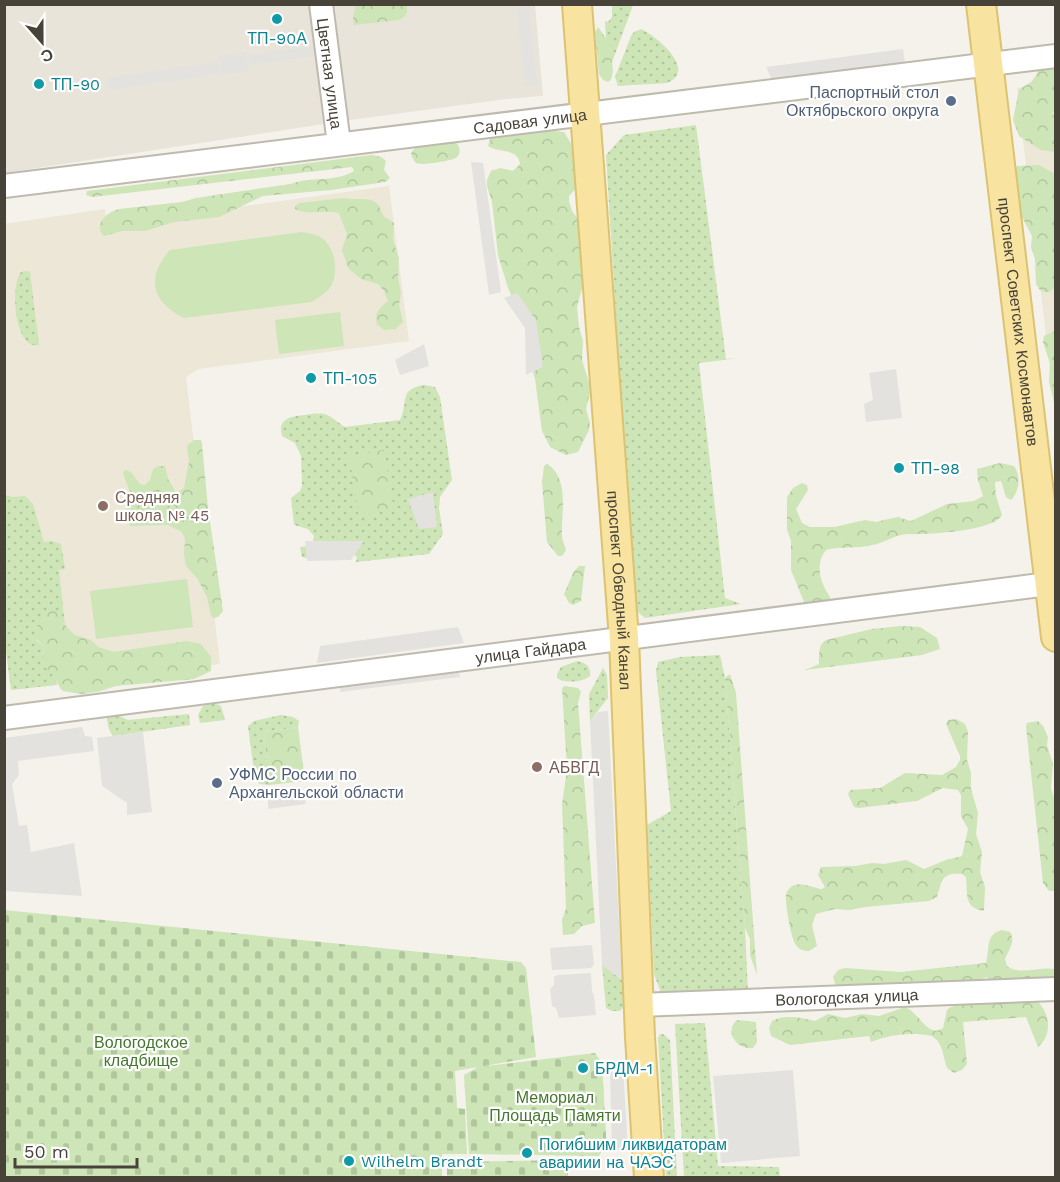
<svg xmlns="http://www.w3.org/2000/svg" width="1060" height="1182" font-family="'Work Sans',sans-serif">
  <defs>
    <pattern id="grass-dots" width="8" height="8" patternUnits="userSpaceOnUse" patternTransform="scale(1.5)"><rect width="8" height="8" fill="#cde5b7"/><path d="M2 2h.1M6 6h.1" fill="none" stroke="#b2c69e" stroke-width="1.8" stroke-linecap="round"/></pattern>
    <pattern id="forest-crowns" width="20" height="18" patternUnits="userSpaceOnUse" patternTransform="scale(1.5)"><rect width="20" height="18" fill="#cde5b7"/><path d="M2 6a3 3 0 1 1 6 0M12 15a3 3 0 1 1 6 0" fill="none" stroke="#b2c69e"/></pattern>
    <pattern id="cemetery-stones" width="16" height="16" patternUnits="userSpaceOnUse" patternTransform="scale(1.5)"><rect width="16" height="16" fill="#cde5b7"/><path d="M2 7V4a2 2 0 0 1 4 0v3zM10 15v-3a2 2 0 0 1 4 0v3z" fill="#b2c69e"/></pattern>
  </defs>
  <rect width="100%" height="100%" fill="#f4f2eb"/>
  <!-- residential -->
  <path fill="#e8e4d9" d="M5,5H535L543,96L506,99L343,121L5,173Z"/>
  <!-- education -->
  <path fill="#ece7d6" d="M1055,83V413L1017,88Z
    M389,186L409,341L199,369L186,377L220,664L11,690L4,635V224L105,209L107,225Z"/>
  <!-- grass -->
  <path fill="url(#grass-dots)" d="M612,5H633L611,65L610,46L606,39L605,21L608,22L612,17Z
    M641,29C657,36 698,71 667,83L618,86L615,77L631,36L634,32Z
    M696,125L726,359L740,358L699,363L725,598L741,604L645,618C635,611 634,604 633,592L606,155L624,135Z
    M26,271L30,272L39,345C14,351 10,285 21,272Z
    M424,385L435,387L440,397L452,480L440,497L439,508L443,534L429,554L356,562L357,557L353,554L307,558L302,557L300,547L312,546L314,536L308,529L294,525L291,498L300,491L302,486L301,456L295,443L282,436C277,419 291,416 305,415C311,414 318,413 324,414C332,416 338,423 345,427L400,420C409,402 398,389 424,385Z
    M4,495L13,497L25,496L33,504L44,542L52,541L61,544L65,569L59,570L65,626L57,611L48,610L36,640L45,648L42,655L43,665L54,674L57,685L11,690L4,635Z
    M720,655L725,678L745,928L748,992L661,993L654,974L647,825L671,811L656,671L658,662L680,657Z
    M577,661C586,663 591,666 590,676C583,682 566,684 557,678V674L561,667Z
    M603,668L607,675L608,698L590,721L589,694Z
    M214,703L221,706L225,720L200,723L198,715L203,706Z
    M111,712L128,720L189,714L190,725L113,736C108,729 107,723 107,715Z
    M281,715L293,717L299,721L298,727L264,732L269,785L260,784L255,780L248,726L254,721Z
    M602,965L622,980L624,1006L620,1011H612L606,1008Z
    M705,1023L718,1166L779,1167L780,1177H684L675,1024Z
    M660,1034H663L670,1040L677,1177H666L658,1038Z"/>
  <!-- forest -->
  <path fill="url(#forest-crowns)" d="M356,5H407C408,12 406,17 399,20L354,25L353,17Z
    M598,27L610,44L613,71L611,80L608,82L603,80L599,74L595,32Z
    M1055,65V109L1052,113L1055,118V152L1041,150L1019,136L1013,120L1019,90C1022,87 1029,84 1032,81C1043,67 1033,67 1055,65Z
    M546,130L564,132L576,152L577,187L569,196V201L572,211L582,224L585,258L582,268V288L577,307L579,327L583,341L582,360L591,389L586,409L590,423L589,430L578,452L566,455L550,447L542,431L535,379L532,368V340L508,288L498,255L492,202L487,186V180L491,171L500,168L513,171L520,164C518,148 499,153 488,146L491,136Z
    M452,140C459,143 463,152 456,158C449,161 421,166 416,163C414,161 412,157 411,154C416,142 427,146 437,145C442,144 448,141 452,140Z
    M372,155L381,157L386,161L384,170L390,178L385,182L331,190L263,196L219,217L174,222L145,231H122L104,236C92,225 107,212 119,209L182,202L196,198L290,184C311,176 334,183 354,171L352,167L92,197L86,195L87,191Z
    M1039,165L1055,174L1056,271L1054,287L1050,292H1044L1039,289L1036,284L1035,259L1031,247L1032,236L1021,215L1013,169L1017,166Z
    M343,198C353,201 373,195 379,206C381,209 381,212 383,215C386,219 390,219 394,223L393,240L399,258L398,278L401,293L399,305L403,322L395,329L384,330L377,324C374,313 380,307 388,301L384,291L378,284L361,279L348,268L342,250L347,234L339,213C324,209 309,216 295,209V206L300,203Z
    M1055,331V406L1049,382L1050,363L1043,342L1044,336Z
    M194,440H201L202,444L208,508L223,611L218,617L213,618L211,615L207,597L197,578L186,566L184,554L185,539L182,532L168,525L130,526L125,515L130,492L123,474L125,470C136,471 135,485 145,485L150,480L153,469L158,466H165L168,479L175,491L178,492L184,488L189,462L187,446Z
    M384,450L394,509L359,516L349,456Z
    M1000,463L1014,466C1021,476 1020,490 1011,500L1006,497L1001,481L995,482L996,496L1002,515C995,531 926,535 908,534C896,534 884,543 872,545C857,549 841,546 826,550C814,565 821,584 830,597L829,602L810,604L804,602L791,570V541L787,530V497L793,488L802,483L807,485L808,490L796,509L802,523L810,527H834L865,520L875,522L898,517L911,521L947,504L974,501L983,496L978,480L977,469Z
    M547,464C570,478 561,514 562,536C562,540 565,545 566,550L562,556H558L547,542L542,482L544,466Z
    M579,566H585L581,601L573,605L569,603L564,594L574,571Z
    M54,609L60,613L63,623L75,635L91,640L98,647L114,652L187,641L201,644L211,657V671L194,679L116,686L97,692L81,694L63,691L60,688L53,674L40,663L45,648L34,636C36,626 42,618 48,610Z
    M901,626L920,627L937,638L940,649L922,655L805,670L819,664C819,655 818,645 826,640L872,629Z
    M730,674L736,693L757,975L750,955V939L745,928L725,678Z
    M565,686L578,688L581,692L578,703L595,923L582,926L574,934L563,935L562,920L566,908L562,804L567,770L562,688Z
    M956,719L965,724L968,732L967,760L971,773V789L978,813L976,834L982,852L980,872L985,887L984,911C963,908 968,893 966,877L962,874C942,872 942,880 937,897L929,901L865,907L850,910L835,909L816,914L812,925L817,946L809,951C804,951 799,950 796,945C791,939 785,903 786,895C787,890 791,886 795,885C801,882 814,888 822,889L825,887L818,875L821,867L856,866L872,863L884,864L906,860L924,869L946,860L962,856L968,829L961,816V795L958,790L943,788L917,801L859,808L854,807L848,794L850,790L880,788L905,773L942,775L956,767L960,760V756L946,724L948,720Z
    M1038,721L1043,726L1048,737L1047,745L1053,764L1051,788L1056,804L1054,891H1049L1043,883L1026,727L1027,723Z
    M298,727L305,781L269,785L264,732Z
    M1002,930L1010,932C1016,942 1009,949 1005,959L1007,966C1020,976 1040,966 1055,969L1056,987H990L987,977L978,981L836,987L833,977L838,970L845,968L900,972L986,963C990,949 985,934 1002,930Z
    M1036,1000C1050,1012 1053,1035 1038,1047L1026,1017L963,1022L967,1064L962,1070L954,1073L947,1068C943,1056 943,1043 932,1036C911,1032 891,1034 871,1042L869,1036L790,1045L771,1036L769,1028L772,1021C786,1014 801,1018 815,1021L828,1014L845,1018L862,1014L879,1016L905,1007C920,1013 928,1039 943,1028L947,1010C959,997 1017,1001 1036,1000Z
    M737,1020L756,1022L757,1042L753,1048C738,1051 723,1032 737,1020Z"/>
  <!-- cemetery -->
  <path fill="url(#cemetery-stones)" d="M4,910L521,962L526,968L536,1057L455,1071L457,1108L465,1109L467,1154H442V1177H5Z
    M595,1053L602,1063L606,1135V1144L599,1156L469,1154L464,1075L478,1067Z
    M568,1160V1177H447V1162Z"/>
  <!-- garden -->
  <path fill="#cde5b7" d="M302,232C307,233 315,234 320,237C334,245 339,270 332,284C327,293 320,297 311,302L184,318C151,302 146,277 170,250Z
    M340,312L344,346L279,354L275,320Z
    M187,579L193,627L96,639L90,591Z"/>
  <!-- parking -->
  <path fill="#e3e2df" d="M516,5H529L537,85L525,86Z
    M313,46L315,56L249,65L248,55Z
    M903,49L905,64L774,85L766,67Z
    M246,52L249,71L222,75L219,56Z
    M218,62L220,74L109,90L107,78Z
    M471,162L483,163L501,292L489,295Z
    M517,293L536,320L543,367L526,375L525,328L504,298Z
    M424,344L429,366L400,375L395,360Z
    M896,369L902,418L866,422L864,404L873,400L869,373Z
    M433,492L437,527L419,529L408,499Z
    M305,541H364L351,560L307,561Z
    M458,627L464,643L317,663L320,646Z
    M457,665L460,677L340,692L339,680Z
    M608,711L622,980L602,965L590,721L598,712Z
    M82,727L85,736L92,737L94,751L18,761L19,775L12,784L19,826L27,825L31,852L74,843L82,896L5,891V738Z
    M143,732L152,812L127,815V803L102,786L97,738Z
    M303,793L306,804L268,809V798Z
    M592,945L594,964L591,968L552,970L550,948Z
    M591,973L592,992L594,995L596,1015L559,1018L556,1008L552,1006L550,989L554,985V977L558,975Z
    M623,1066L628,1149L612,1150L610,1071Z
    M793,1070L800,1156L721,1163L713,1076Z"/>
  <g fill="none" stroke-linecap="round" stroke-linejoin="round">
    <defs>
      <g id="minor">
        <path id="s1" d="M321,4L339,144"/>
        <path id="s2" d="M4,186L1056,56"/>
        <path id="s3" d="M4,718L1056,583"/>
        <path id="s4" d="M639,1005L1056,989"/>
      </g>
      <g id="major">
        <path id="s5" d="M577,4L624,639L640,1037L649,1178"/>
        <path id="s6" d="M981,4L1056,637"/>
      </g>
    </defs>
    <!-- minor casing -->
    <use href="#minor" stroke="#bfbaae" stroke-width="26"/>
    <!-- major casing -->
    <use href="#major" stroke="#dcc371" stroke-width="32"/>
    <!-- minor -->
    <use href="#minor" stroke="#fff" stroke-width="22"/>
    <!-- major -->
    <use href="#major" stroke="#f8e4a0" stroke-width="28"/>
  </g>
  <!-- markers -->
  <g fill="#0f9aa8" stroke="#fff" stroke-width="2">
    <circle cx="277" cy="19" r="6"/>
    <circle cx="39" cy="84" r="6"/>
    <circle cx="311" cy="378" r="6"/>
    <circle cx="899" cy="468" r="6"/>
    <circle cx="583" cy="1068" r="6"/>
    <circle cx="527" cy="1153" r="6"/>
    <circle cx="349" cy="1161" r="6"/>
  </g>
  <g fill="#5c6f8a" stroke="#fff" stroke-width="2">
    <circle cx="951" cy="101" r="6"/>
    <circle cx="217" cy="783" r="6"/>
  </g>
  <g fill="#8d6e63" stroke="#fff" stroke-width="2">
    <circle cx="103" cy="506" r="6"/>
    <circle cx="537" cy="767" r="6"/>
  </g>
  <g text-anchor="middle" stroke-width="4.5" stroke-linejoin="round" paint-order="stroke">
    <!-- culture labels -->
    <g font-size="16" fill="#0d838f" stroke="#fff" text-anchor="start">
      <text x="277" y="44" text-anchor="middle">ТП-90А</text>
      <text x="51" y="90">ТП-90</text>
      <text x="323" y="384">ТП-105</text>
      <text x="911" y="474">ТП-98</text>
      <text x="595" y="1074">БРДМ-1</text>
      <text x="539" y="1150">Погибшим ликвидаторам<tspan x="539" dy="18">авариии на ЧАЭС</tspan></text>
      <text x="361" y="1167">Wilhelm Brandt</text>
    </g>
    <!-- street labels -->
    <g font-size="16" fill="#484339" stroke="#fff">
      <text dy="6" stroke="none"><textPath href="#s1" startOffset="70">Цветная улица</textPath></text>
      <text dy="6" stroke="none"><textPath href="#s2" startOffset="530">Садовая улица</textPath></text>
      <text dy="6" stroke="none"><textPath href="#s6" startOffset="320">проспект Советских Космонавтов</textPath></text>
      <text dy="6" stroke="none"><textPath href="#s5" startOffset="588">проспект Обводный Канал</textPath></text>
      <text dy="6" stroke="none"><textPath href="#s3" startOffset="531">улица Гайдара</textPath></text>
      <text dy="6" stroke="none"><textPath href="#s4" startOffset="208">Вологодская улица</textPath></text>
    </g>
    <!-- service labels -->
    <g font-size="16" fill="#4e5e75" stroke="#fff" text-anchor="end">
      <text x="939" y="98">Паспортный стол<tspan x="939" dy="18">Октябрьского округа</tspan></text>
      <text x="229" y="780" text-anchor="start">УФМС России по<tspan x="229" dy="18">Архангельской области</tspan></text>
    </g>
    <!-- education labels -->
    <g font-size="16" fill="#785e54" stroke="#fff" text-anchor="start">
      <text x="115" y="503">Средняя<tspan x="115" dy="18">школа № 45</tspan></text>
      <text x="549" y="773">АБВГД</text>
    </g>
    <!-- park labels -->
    <g font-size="16" fill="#46772f" stroke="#fff">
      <text x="141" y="1048">Вологодское<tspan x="141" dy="18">кладбище</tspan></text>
      <text x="555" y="1103">Мемориал<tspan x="555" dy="18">Площадь Памяти</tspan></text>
    </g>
  </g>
  <!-- border -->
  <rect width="1060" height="1182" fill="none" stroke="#484339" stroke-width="12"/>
  <!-- north arrow -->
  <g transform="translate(42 42) rotate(159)" stroke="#ffffff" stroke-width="4.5" paint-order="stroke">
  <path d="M0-4.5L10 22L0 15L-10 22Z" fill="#484339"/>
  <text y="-9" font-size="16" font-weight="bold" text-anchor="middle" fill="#484339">С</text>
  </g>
  <!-- scale -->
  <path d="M15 1158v9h122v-9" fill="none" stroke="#484339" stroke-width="3"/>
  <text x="24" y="1158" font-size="18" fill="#484339" stroke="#ffffff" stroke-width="4.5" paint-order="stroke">50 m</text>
</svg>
